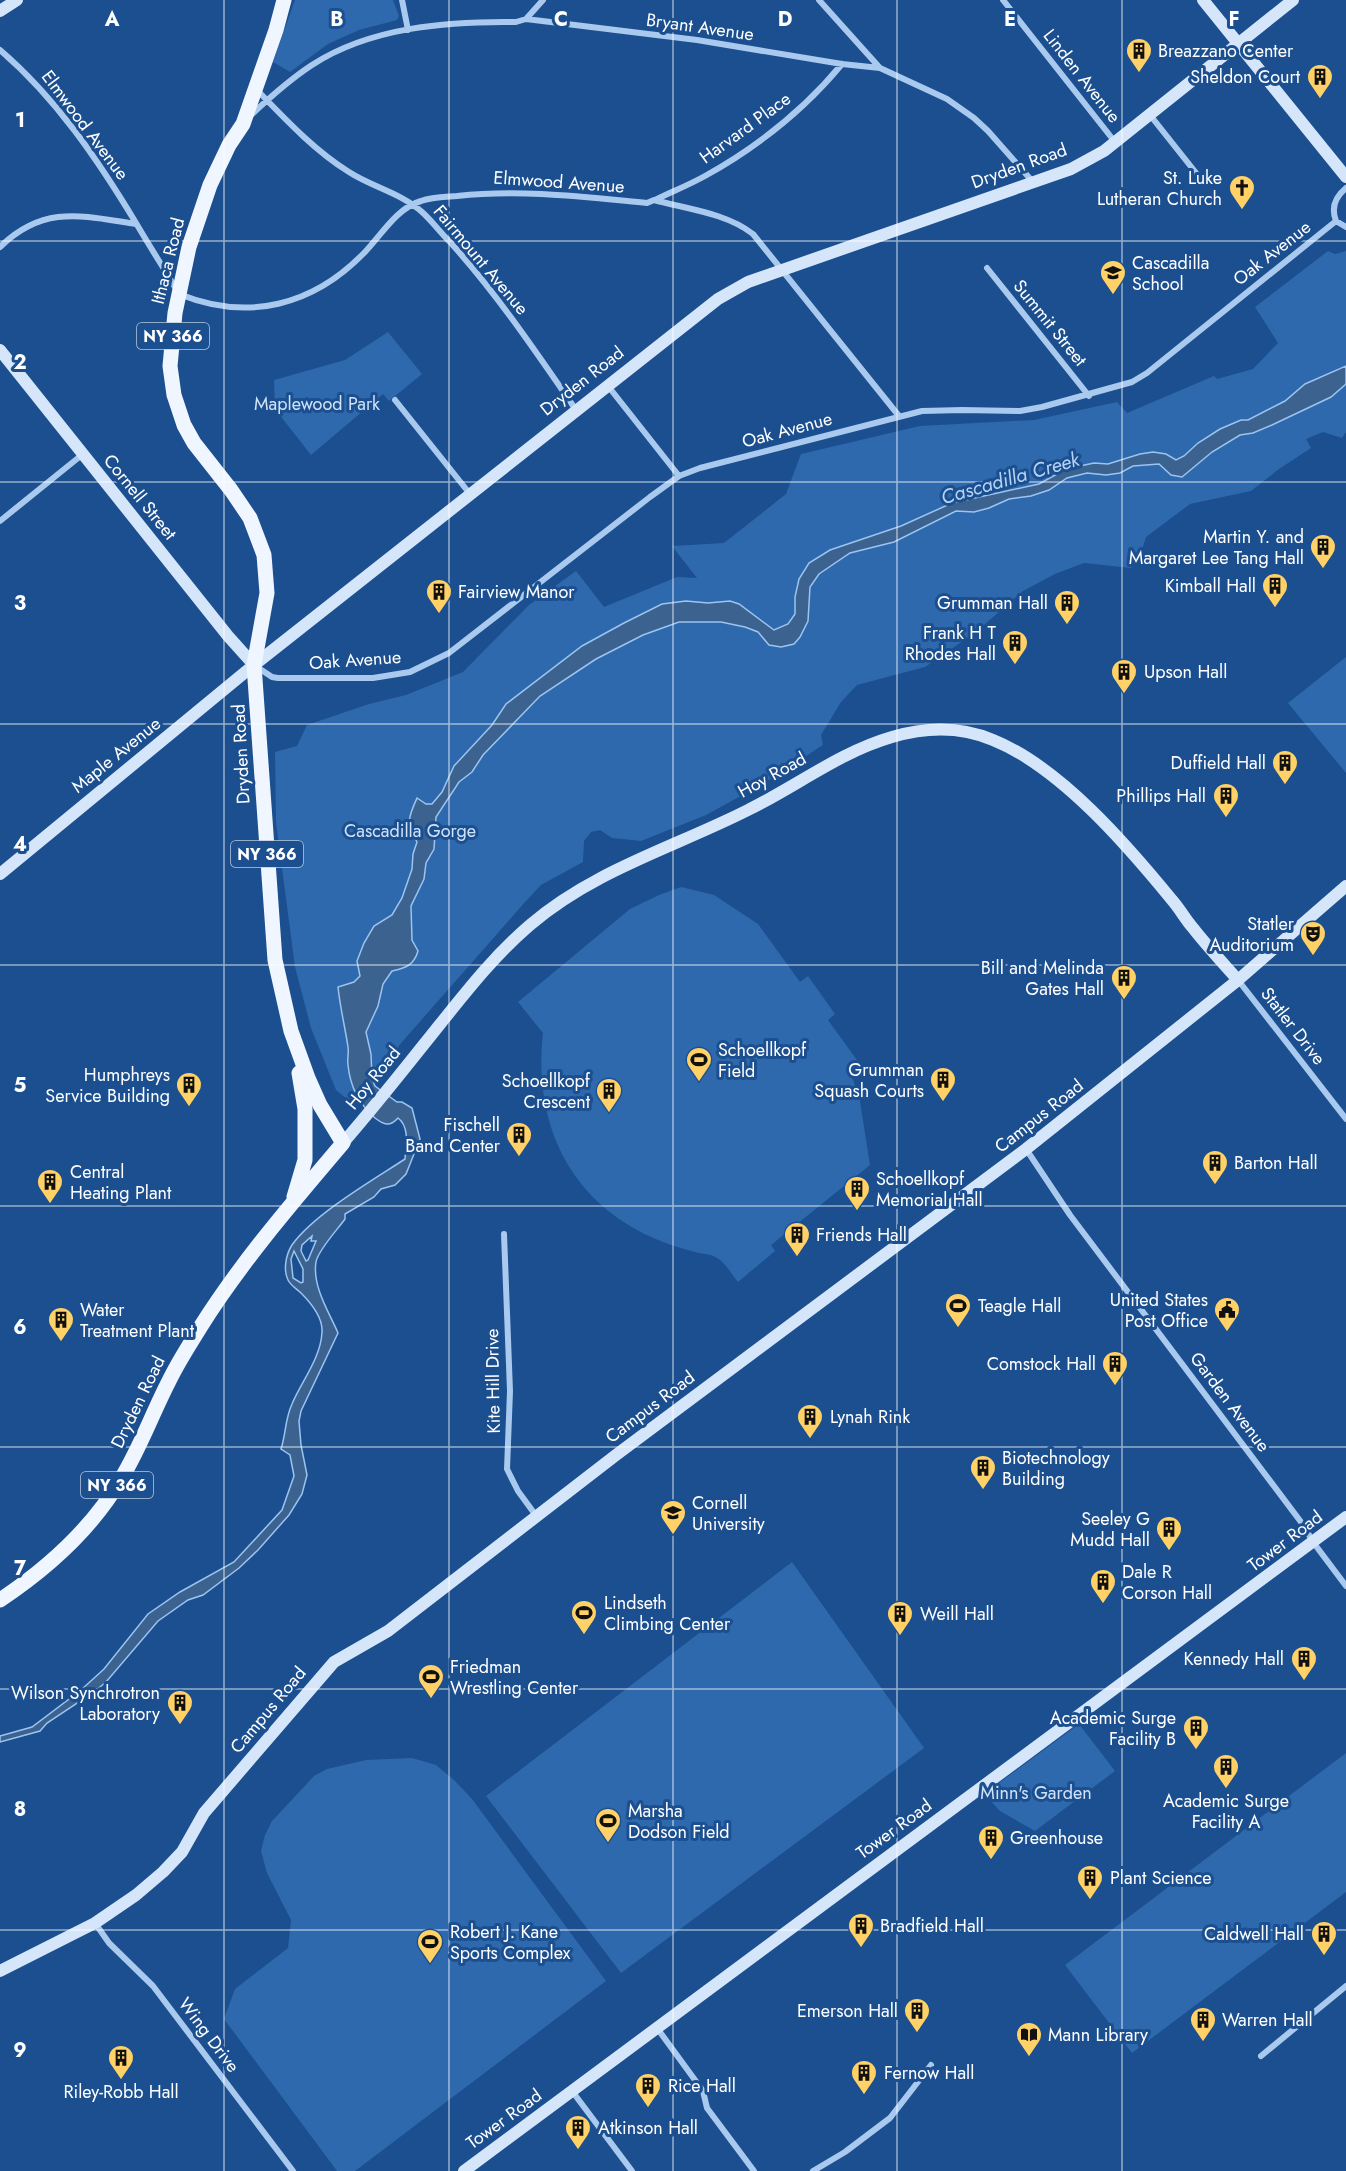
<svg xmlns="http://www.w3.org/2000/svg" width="1346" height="2171" font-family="Jost,sans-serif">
  <rect width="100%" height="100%" fill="#1b4f8f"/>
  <!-- green -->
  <path fill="#2e69ad" d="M295,0H393L399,16L397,20L359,30L328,44L290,72L273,62Z
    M1328,251L1335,254L1346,251V432L1342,438L1323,432L1306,439L1311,448L1279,469L1251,491L1190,504L1146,537L1139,559L1131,568L1084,563L1055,574L1023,591L976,632L925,667L857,685L841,702L821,735L823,745L761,785L706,815L641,841L612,838L600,830L591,832L584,841L583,862L541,885L526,901L402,1042L356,1100L347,1099L336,1090L311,1028L295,967L276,822L275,752L297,746L307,725L369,704L406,695L463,672L529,605L576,571L604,607L677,577L697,578L672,546L724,543L786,494L801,454L920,426L1034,420L1117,402L1127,413L1214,376L1217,379L1253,369L1278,343L1255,307Z
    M388,332L422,374L389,401L383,394L311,455L275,409L274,380L345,360Z
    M1346,657V773L1288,703Z
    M681,887L714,895L758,924L800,982L808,976L835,1014L828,1020L862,1067L851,1075L859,1095L870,1165L771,1245L775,1251L738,1282C732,1275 725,1262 717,1258C713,1255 705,1254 699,1253C683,1249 667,1244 651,1237C568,1199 533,1122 543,1033L518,1002L630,909L659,895Z
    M792,1562L924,1748L621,1973L486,1796Z
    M1079,1724L1115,1771L1035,1831L1000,1811L984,1794Z
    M1346,1753V1892L1132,2053L1065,1965Z
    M412,1758L436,1765L454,1780L472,1799L606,1981L355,2171H337L224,2019L235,1989L288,1948L291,1920L267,1873L261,1851L265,1835L272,1821L314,1776L327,1769L366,1760Z"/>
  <!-- water -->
  <path fill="#3c6290" stroke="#9cc4f0" stroke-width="1.5" fill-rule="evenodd" d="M1346,366V384L1331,397L1272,425L1253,433L1240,435L1212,452L1182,477L1171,475L1159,464L1133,466L1120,473L1106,475L1087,473L1067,478L1049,490L1031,496L1009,499L989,508L974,512L956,511L894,542L850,553L819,574L810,587L808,621L800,637L794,644L781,647L769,645L758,632L745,627L721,622H679L643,635L596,659L540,696L483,755L472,772L459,782L436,817L434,849L426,863L424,879L411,906L412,940L418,951C414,965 406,968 392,971L383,984L378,1006L366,1032L371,1054L372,1078L375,1086L397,1102H402L412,1108L420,1139L406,1174L395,1185L381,1189L374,1197L345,1214V1219C338,1229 318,1250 316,1262C312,1286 329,1312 338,1333L301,1411L299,1421L301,1445L307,1475L302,1494L289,1515L258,1550L239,1568L203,1595L188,1600L158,1621L106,1682L94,1692L47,1723L40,1731L0,1742V1736L32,1727L81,1690L104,1669L148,1614L180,1592L234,1562L282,1510L294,1476L290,1455L281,1449C286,1434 285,1419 292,1404C301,1382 321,1358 322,1332C323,1317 311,1303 301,1293C296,1288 291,1286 288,1280C283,1270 286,1254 292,1245C314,1214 373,1180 405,1159C406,1146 410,1127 398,1118C390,1127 384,1125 375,1118C359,1104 350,1086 348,1065C347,1059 349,1053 348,1047C345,1027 340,1007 338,987L354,982L360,976L357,961L364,943L374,926L392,915L402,898L412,869L413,854L417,842C406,822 408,818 417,798L426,804H432L442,792L454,766L492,725L506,704L582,646L624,623L662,604L686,601L708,603L730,601L739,604L774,630L788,624L795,614V597L799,579L809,563L830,550L901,526L952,503L1039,484L1066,469L1094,463L1108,464L1140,454L1153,452L1166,454L1176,460L1184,456L1198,443L1220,429L1241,420H1248L1285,401L1305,384ZM312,1236L311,1241H316L308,1260L306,1261L301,1251L302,1245ZM294,1251L303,1269V1282L301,1283L293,1278L291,1259Z"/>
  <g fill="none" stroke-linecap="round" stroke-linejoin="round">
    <!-- street -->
    <path stroke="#a9c9ee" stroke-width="6" d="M402,0L408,30
      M819,0L880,68
      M1003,0L1115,142
      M526,19L543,0
      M0,50C56,98 98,160 136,223C150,247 165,270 179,294C248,322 313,306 365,252C382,234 397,208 421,201C432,197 445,197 457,196C521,189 584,197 647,203L654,200C687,209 726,213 753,234L899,416
      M257,90C285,119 315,151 349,172C372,187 401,193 422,212C432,221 440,232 450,242C497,294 536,352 576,410
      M1150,115L1204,183
      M249,117C269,98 289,80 312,65C370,27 449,21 516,22L526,19L697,40L842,64L880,68L947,99L974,118L988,131L1033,182
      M1346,188C1335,197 1331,208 1336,221L1346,227
      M655,200C671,192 689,185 705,176C757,147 804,110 842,64
      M0,247C44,204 83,216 136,224
      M987,268L1089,396
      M608,386L679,476
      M395,400L470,494
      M0,521L83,454
      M257,667L272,677L278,678H373L410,672L449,653L650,497L679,476L700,468L922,411L962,410L1020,411L1042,407L1132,382L1147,373L1336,221
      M1238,980L1346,1119
      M1026,1149L1070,1215L1304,1526L1313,1542L1346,1586
      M504,1234L510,1391L507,1469L518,1491L537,1517
      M95,1923L109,1943L153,1986L293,2171
      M657,2028L703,2091L707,2108L754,2171
      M1261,2056L1346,1986
      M572,2091L632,2171
      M813,2171L845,2152L890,2118L931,2065"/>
    <!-- secondary -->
    <path stroke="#d6e6fa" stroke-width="12" d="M1203,0L1346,177
      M0,11L17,0
      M0,350L228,636L254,665
      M0,874L254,665L718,299L748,282L1071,169L1104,151L1293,0
      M343,1143C377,1104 409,1063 441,1023C469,988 496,954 530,925C594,870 675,847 748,810C797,786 840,752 892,737C926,727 960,726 993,740C1060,767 1127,845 1172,900C1180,909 1185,919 1193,928C1207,946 1223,963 1238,980
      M0,1971L95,1923L136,1895L163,1872L182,1852L204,1813L334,1662L388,1631L616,1455L1026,1149L1238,980L1346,886
      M464,2171L1346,1517"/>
    <!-- primary -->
    <path stroke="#f0f6ff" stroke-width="15" d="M294,1197L305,1160V1109L299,1073
      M0,1600C48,1568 91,1530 121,1479C140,1448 152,1414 169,1381C178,1362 190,1344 201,1326C242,1261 293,1202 343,1143L320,1105L308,1078L291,1031L275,960L254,665L267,593L264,555L250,518L231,490L194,443L184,425L174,395L170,366L175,313L189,247L210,185L229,145L243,124L276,30L284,0"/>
  </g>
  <!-- grid -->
  <path fill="none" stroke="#fff" stroke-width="1.5" stroke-opacity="0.55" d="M224,0V2171M449,0V2171M673,0V2171M897,0V2171M1122,0V2171M0,241H1346M0,482H1346M0,724H1346M0,965H1346M0,1206H1346M0,1447H1346M0,1689H1346M0,1930H1346"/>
  <!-- icons -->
  <defs>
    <symbol id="building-pin" viewBox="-11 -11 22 30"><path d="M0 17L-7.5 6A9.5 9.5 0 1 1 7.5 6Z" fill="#ffd166" stroke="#1b4f8f"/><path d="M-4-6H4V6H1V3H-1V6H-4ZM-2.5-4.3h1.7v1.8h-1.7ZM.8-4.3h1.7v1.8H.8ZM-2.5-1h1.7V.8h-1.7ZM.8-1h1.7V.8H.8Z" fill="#111"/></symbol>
    <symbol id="church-pin" viewBox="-11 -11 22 30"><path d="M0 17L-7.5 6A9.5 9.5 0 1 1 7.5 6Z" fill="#ffd166" stroke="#1b4f8f"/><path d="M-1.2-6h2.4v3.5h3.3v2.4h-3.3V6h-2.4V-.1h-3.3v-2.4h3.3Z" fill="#111"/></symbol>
    <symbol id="school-pin" viewBox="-11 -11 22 30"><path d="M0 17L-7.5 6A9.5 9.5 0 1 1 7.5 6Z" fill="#ffd166" stroke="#1b4f8f"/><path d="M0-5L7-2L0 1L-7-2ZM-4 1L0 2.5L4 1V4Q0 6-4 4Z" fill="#111"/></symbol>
    <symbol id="theatre-pin" viewBox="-11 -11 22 30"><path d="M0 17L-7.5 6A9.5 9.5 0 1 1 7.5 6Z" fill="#ffd166" stroke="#1b4f8f"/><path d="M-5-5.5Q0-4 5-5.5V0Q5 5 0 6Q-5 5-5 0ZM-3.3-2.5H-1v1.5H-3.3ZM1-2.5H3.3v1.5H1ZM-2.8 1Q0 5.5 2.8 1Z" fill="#111"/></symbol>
    <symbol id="stadium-pin" viewBox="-11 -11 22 30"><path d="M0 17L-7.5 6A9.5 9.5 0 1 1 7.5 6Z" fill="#ffd166" stroke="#1b4f8f"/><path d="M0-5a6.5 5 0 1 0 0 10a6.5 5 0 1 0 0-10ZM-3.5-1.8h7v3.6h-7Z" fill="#111"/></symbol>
    <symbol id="civic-pin" viewBox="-11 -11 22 30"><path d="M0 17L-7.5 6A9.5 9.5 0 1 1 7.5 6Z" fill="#ffd166" stroke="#1b4f8f"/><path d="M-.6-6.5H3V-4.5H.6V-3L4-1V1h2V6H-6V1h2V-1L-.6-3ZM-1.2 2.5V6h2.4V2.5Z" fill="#111"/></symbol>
    <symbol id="university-pin" viewBox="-11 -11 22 30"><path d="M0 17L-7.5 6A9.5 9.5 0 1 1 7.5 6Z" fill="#ffd166" stroke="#1b4f8f"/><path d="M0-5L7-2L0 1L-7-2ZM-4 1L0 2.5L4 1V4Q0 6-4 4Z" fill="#111"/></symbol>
    <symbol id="library-pin" viewBox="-11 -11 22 30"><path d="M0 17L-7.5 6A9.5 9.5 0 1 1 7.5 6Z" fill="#ffd166" stroke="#1b4f8f"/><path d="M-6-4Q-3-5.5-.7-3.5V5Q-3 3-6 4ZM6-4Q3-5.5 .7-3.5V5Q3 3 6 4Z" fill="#111"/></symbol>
  </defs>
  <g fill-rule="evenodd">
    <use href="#building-pin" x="1124" y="36" width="30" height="40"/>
    <use href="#building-pin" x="1305" y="62" width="30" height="40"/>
    <use href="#church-pin" x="1227" y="173" width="30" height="40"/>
    <use href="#school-pin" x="1098" y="258" width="30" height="40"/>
    <use href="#building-pin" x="1308" y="532" width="30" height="40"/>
    <use href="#building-pin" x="1260" y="571" width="30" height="40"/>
    <use href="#building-pin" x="424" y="577" width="30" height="40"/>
    <use href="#building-pin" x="1052" y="588" width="30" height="40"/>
    <use href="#building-pin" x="1000" y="628" width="30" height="40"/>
    <use href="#building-pin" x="1109" y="657" width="30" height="40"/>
    <use href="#building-pin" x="1270" y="748" width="30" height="40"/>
    <use href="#building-pin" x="1211" y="781" width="30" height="40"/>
    <use href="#theatre-pin" x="1298" y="919" width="30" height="40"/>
    <use href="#building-pin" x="1109" y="963" width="30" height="40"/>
    <use href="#stadium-pin" x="684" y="1045" width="30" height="40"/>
    <use href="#building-pin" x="928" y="1065" width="30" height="40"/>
    <use href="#building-pin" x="174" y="1070" width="30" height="40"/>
    <use href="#building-pin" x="594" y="1076" width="30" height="40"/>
    <use href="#building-pin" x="504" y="1120" width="30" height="40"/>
    <use href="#building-pin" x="1200" y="1148" width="30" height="40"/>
    <use href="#building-pin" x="35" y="1167" width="30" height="40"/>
    <use href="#building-pin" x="842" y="1174" width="30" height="40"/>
    <use href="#building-pin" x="782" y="1220" width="30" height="40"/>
    <use href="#stadium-pin" x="943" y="1291" width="30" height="40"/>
    <use href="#civic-pin" x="1212" y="1295" width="30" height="40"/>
    <use href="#building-pin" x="46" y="1305" width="30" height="40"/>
    <use href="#building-pin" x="1100" y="1349" width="30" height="40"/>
    <use href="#building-pin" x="795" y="1402" width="30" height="40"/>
    <use href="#building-pin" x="968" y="1453" width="30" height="40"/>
    <use href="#university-pin" x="658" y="1498" width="30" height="40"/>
    <use href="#building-pin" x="1154" y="1514" width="30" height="40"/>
    <use href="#building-pin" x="1088" y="1567" width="30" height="40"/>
    <use href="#stadium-pin" x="569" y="1598" width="30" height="40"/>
    <use href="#building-pin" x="885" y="1599" width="30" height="40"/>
    <use href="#building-pin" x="1289" y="1644" width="30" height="40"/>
    <use href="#stadium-pin" x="416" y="1662" width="30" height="40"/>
    <use href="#building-pin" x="165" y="1688" width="30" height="40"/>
    <use href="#building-pin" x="1181" y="1713" width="30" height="40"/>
    <use href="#building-pin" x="1211" y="1752" width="30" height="40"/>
    <use href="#stadium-pin" x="593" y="1806" width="30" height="40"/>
    <use href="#building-pin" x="976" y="1823" width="30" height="40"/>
    <use href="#building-pin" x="1075" y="1863" width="30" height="40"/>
    <use href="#building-pin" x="846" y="1911" width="30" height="40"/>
    <use href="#building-pin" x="1309" y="1919" width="30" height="40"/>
    <use href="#stadium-pin" x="415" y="1927" width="30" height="40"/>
    <use href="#building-pin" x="902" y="1996" width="30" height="40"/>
    <use href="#building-pin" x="1188" y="2005" width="30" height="40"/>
    <use href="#library-pin" x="1014" y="2020" width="30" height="40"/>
    <use href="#building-pin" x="106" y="2043" width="30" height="40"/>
    <use href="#building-pin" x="849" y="2058" width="30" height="40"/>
    <use href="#building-pin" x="633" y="2071" width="30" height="40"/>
    <use href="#building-pin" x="563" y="2113" width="30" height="40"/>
  </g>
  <g text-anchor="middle" stroke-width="6" stroke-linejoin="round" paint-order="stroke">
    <!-- shield labels -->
    <g fill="#1b4f8f" stroke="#bbcadd" stroke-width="1.5">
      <rect x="137" y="323" width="72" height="26" rx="4.5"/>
      <rect x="231" y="841" width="72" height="26" rx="4.5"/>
      <rect x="81" y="1472" width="72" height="26" rx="4.5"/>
    </g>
    <g font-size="16" font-weight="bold" fill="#fff">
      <text x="173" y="342">NY 366</text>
      <text x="267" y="860">NY 366</text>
      <text x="117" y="1491">NY 366</text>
    </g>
    <!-- street labels -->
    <g font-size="18" fill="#fff" stroke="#1b4f8f">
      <text transform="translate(700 27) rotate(8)" y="6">Bryant Avenue</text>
      <text transform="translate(1082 76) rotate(52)" y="6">Linden Avenue</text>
      <text transform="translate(85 125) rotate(53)" y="6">Elmwood Avenue</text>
      <text transform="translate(745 128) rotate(-36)" y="6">Harvard Place</text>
      <text transform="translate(1019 166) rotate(-20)" y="6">Dryden Road</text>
      <text transform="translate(559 182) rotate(4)" y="6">Elmwood Avenue</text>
      <text transform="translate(1272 253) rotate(-38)" y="6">Oak Avenue</text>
      <text transform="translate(481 260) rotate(50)" y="6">Fairmount Avenue</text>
      <text transform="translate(168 261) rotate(-76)" y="6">Ithaca Road</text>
      <text transform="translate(1050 323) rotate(51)" y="6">Summit Street</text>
      <text transform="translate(582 381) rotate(-38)" y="6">Dryden Road</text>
      <text transform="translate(787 430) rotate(-15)" y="6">Oak Avenue</text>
      <text transform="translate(140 497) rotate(51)" y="6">Cornell Street</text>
      <text transform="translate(355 660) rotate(-4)" y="6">Oak Avenue</text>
      <text transform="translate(241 754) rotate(-93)" y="6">Dryden Road</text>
      <text transform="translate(116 755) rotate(-39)" y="6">Maple Avenue</text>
      <text transform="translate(772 775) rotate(-29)" y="6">Hoy Road</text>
      <text transform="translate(1293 1026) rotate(52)" y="6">Statler Drive</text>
      <text transform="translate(373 1078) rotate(-51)" y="6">Hoy Road</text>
      <text transform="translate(1039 1116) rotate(-38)" y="6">Campus Road</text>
      <text transform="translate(493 1381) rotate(-91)" y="6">Kite Hill Drive</text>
      <text transform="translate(138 1402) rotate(-64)" y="6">Dryden Road</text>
      <text transform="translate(1230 1402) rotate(53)" y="6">Garden Avenue</text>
      <text transform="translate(650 1407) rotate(-37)" y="6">Campus Road</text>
      <text transform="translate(1285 1541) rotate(-37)" y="6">Tower Road</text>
      <text transform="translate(268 1710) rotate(-50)" y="6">Campus Road</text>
      <text transform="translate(894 1829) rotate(-36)" y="6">Tower Road</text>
      <text transform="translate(209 2035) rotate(53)" y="6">Wing Drive</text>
      <text transform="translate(504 2119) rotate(-36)" y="6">Tower Road</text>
    </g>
    <!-- poi labels -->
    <g font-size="18" fill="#fff" stroke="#1b4f8f" text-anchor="start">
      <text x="1158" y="57">Breazzano Center</text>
      <text x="1300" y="83" text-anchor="end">Sheldon Court</text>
      <text x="1222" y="184" text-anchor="end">St. Luke<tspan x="1222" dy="21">Lutheran Church</tspan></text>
      <text x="1132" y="269">Cascadilla<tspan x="1132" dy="21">School</tspan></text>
      <text x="1304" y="543" text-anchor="end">Martin Y. and<tspan x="1304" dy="21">Margaret Lee Tang Hall</tspan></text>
      <text x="1256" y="592" text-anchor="end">Kimball Hall</text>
      <text x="458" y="598">Fairview Manor</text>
      <text x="1048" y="609" text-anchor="end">Grumman Hall</text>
      <text x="996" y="639" text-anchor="end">Frank H T<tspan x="996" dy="21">Rhodes Hall</tspan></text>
      <text x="1144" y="678">Upson Hall</text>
      <text x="1266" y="769" text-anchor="end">Duffield Hall</text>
      <text x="1206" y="802" text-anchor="end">Phillips Hall</text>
      <text x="1294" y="930" text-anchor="end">Statler<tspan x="1294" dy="21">Auditorium</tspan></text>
      <text x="1104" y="974" text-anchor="end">Bill and Melinda<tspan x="1104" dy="21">Gates Hall</tspan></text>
      <text x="718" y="1056">Schoellkopf<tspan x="718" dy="21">Field</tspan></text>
      <text x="924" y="1076" text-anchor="end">Grumman<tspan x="924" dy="21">Squash Courts</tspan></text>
      <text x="170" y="1081" text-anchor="end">Humphreys<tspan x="170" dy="21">Service Building</tspan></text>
      <text x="590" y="1087" text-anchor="end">Schoellkopf<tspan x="590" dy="21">Crescent</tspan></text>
      <text x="500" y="1131" text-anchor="end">Fischell<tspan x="500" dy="21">Band Center</tspan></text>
      <text x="1234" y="1169">Barton Hall</text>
      <text x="70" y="1178">Central<tspan x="70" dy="21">Heating Plant</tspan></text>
      <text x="876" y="1185">Schoellkopf<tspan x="876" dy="21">Memorial Hall</tspan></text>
      <text x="816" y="1241">Friends Hall</text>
      <text x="1208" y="1306" text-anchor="end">United States<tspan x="1208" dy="21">Post Office</tspan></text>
      <text x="978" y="1312">Teagle Hall</text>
      <text x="80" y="1316">Water<tspan x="80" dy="21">Treatment Plant</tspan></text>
      <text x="1096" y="1370" text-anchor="end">Comstock Hall</text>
      <text x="830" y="1423">Lynah Rink</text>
      <text x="1002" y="1464">Biotechnology<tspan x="1002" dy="21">Building</tspan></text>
      <text x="692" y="1509">Cornell<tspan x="692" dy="21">University</tspan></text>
      <text x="1150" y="1525" text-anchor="end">Seeley G<tspan x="1150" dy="21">Mudd Hall</tspan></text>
      <text x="1122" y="1578">Dale R<tspan x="1122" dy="21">Corson Hall</tspan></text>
      <text x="604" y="1609">Lindseth<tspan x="604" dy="21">Climbing Center</tspan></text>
      <text x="920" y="1620">Weill Hall</text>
      <text x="1284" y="1665" text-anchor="end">Kennedy Hall</text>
      <text x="450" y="1673">Friedman<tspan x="450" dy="21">Wrestling Center</tspan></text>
      <text x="160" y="1699" text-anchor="end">Wilson Synchrotron<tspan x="160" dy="21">Laboratory</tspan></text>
      <text x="1176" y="1724" text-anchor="end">Academic Surge<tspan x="1176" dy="21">Facility B</tspan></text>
      <text x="1226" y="1807" text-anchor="middle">Academic Surge<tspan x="1226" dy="21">Facility A</tspan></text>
      <text x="628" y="1817">Marsha<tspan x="628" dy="21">Dodson Field</tspan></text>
      <text x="1010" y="1844">Greenhouse</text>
      <text x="1110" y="1884">Plant Science</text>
      <text x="880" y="1932">Bradfield Hall</text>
      <text x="450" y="1938">Robert J. Kane<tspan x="450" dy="21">Sports Complex</tspan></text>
      <text x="1304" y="1940" text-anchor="end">Caldwell Hall</text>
      <text x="898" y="2017" text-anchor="end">Emerson Hall</text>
      <text x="1222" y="2026">Warren Hall</text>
      <text x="1048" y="2041">Mann Library</text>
      <text x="884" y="2079">Fernow Hall</text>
      <text x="668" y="2092">Rice Hall</text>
      <text x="121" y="2098" text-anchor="middle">Riley-Robb Hall</text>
      <text x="598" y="2134">Atkinson Hall</text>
    </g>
    <!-- park labels -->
    <g font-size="18" fill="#cfe3fa" stroke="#1b4f8f">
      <text x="317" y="410">Maplewood Park</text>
      <text x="410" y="837">Cascadilla Gorge</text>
      <text x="1036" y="1799">Minn's Garden</text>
    </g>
    <!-- water labels -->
    <g font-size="20" font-style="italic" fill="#b5d3f5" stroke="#1b4f8f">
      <text transform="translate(1010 478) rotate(-16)" y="7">Cascadilla Creek</text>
    </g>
  </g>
  <g font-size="20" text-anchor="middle" font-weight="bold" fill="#fff" stroke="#1b4f8f" stroke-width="6" stroke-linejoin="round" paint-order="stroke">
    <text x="112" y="26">A</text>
    <text x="337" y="26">B</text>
    <text x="561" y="26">C</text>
    <text x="785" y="26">D</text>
    <text x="1010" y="26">E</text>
    <text x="1234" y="26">F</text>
    <text x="20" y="127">1</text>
    <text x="20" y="369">2</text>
    <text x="20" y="610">3</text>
    <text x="20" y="851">4</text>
    <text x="20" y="1092">5</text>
    <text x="20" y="1334">6</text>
    <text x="20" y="1575">7</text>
    <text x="20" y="1816">8</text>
    <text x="20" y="2057">9</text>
  </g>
</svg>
